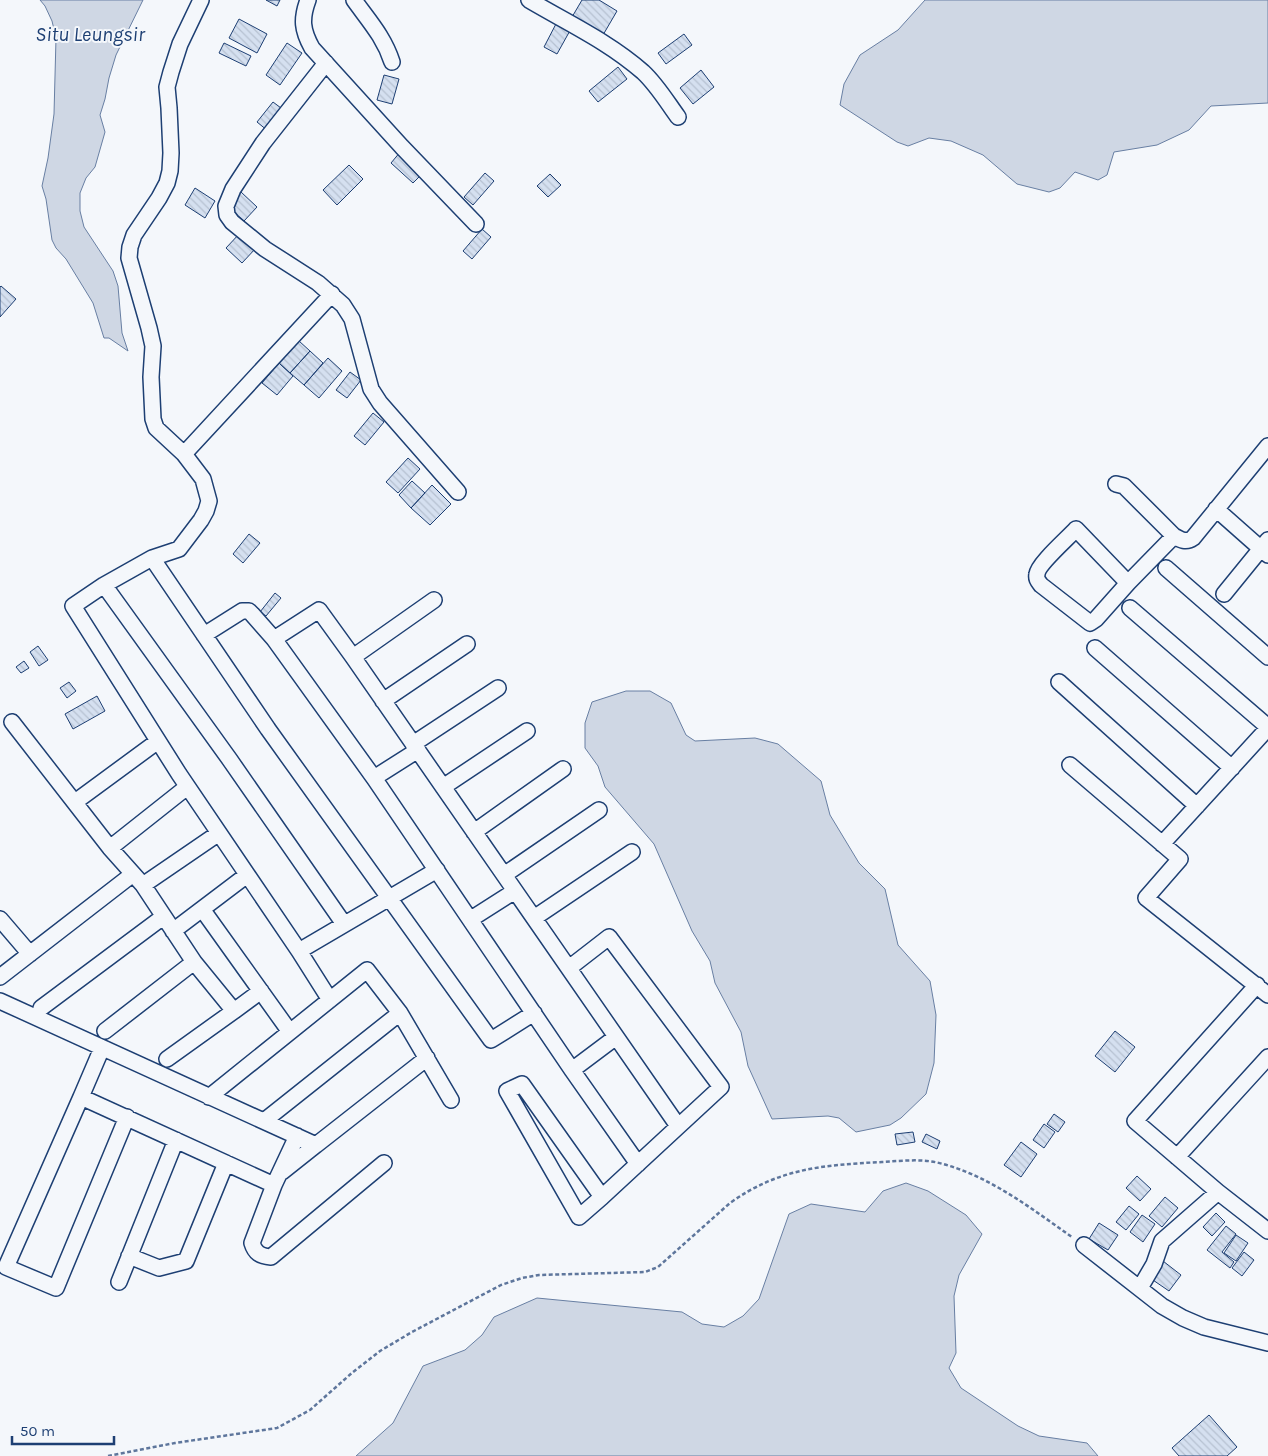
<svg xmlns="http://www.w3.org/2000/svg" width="1268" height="1456" font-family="Karla,sans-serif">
  <defs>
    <pattern id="building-back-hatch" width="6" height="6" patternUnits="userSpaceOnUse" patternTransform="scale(1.25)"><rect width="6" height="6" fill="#d5e0f0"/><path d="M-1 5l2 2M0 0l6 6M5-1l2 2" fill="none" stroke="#b6c1d1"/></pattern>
  </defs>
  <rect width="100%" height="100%" fill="#f4f7fb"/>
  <!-- water -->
  <path fill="#cfd7e4" stroke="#687fa3" d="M40,0H143L116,55L109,78L105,99L100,115L105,132L95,167L86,178L80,193V211L84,227L113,271L118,286L122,333L128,351L109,338H104L93,303L66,259L56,248L52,240L46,199L42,186L48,158L54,114L56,38L52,21L45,6Z
    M925,0H1268V103L1211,106L1189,130L1157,145L1114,152L1107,175L1098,180L1075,172L1060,188L1049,192L1017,184L983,155L951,141L929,138L908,146L897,142L840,105L844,84L860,55L898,30Z
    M626,691H650L671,703L686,735L695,741L755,738L778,744L821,781L830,815L859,863L885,889L898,945L930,981L936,1015L934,1063L926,1094L901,1118L890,1125L856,1132L839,1118L828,1116L772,1119L748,1066L741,1032L715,983L710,961L692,931L654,844L605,787L598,766L585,748V723L592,702Z
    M906,1183L928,1191L966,1215L982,1234L959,1275L954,1296L956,1353L949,1368L961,1388L1018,1426L1039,1436L1087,1443L1098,1456H356L393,1423L423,1366L465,1350L482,1335L494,1317L537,1298L682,1312L702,1324L724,1327L743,1316L759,1299L789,1214L811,1204L865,1212L883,1191Z"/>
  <!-- building -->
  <path fill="url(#building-back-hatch)" stroke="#1d3f73" d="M266,0H280L277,6Z
    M582,0H599L617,11L603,35L572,17Z
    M239,19L267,34L257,53L229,38Z
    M558,20L572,27L557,54L544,47Z
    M684,34L692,45L666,64L658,53Z
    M224,43L251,56L246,66L219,53Z
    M287,43L302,53L280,85L266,75Z
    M618,67L627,79L598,102L589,91Z
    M701,70L714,87L693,104L680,88Z
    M384,75L399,79L392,104L377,100Z
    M273,102L285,111L268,131L257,122Z
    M401,151L424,172L413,183L391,163Z
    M349,165L363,179L337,205L323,190Z
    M485,173L494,181L473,205L464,197Z
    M550,174L561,185L548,197L537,186Z
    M195,188L215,201L205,218L185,205Z
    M241,192L257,207L244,221L228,207Z
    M482,229L491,237L472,259L463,251Z
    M240,233L256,248L242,263L226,248Z
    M1,286L16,299L0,317V287Z
    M299,341L310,351L290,373L279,363Z
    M310,351L323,363L304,385L290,373Z
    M328,358L342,371L319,398L304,385Z
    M279,363L293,376L277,395L262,383Z
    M350,372L361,380L347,398L336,390Z
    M373,413L384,422L365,445L354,436Z
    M408,458L420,469L398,493L386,482Z
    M412,481L425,493L411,508L399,495Z
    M432,485L451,504L430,525L411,508Z
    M249,534L260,543L243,563L233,554Z
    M275,593L281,598L266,616L260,612Z
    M38,646L48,660L39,666L30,652Z
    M24,661L29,668L21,673L16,667Z
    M69,682L76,691L67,698L60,688Z
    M97,696L105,711L73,729L65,714Z
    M1115,1031L1135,1047L1115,1072L1095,1056Z
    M1054,1114L1065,1122L1058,1132L1047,1124Z
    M1044,1124L1055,1132L1044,1148L1033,1140Z
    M913,1132L915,1142L897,1145L895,1134Z
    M926,1134L940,1141L937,1149L922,1142Z
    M1021,1142L1037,1154L1021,1177L1004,1165Z
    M1137,1176L1151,1189L1140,1201L1126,1188Z
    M1165,1197L1178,1208L1162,1227L1149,1216Z
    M1129,1206L1139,1214L1126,1230L1116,1222Z
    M1216,1213L1225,1222L1212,1236L1203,1227Z
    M1142,1215L1155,1224L1143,1242L1130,1232Z
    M1099,1223L1118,1235L1108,1250L1089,1239Z
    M1226,1226L1236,1234L1222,1252L1234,1262L1230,1268L1207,1250Z
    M1236,1235L1248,1243L1236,1261L1224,1253Z
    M1244,1252L1254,1260L1242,1276L1232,1268Z
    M1163,1261L1181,1275L1169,1291L1150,1278Z
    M1209,1415L1237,1447L1227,1456H1179L1172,1448Z"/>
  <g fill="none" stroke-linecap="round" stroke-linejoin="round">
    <defs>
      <path id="minor" d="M308,0C301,19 302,30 312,48L402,147L476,224
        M354,0C369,21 384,37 392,62
        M529,0C568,23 609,42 643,72C657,85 667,102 678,117
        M326,63L263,143L233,189L226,206L227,215L232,222L265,249L318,283L343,305L352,319L371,389L380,403L458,492
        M184,454L332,294
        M1116,484L1124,486L1174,536C1181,540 1186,543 1193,538L1268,446
        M1216,509L1268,555
        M152,558L179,549L201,520L206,511L209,501L203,479L184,454L156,428L153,419L151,377L153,346L149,328L129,258L130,247L134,235L159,198L167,183L170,171L171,153L169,108L167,87L171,72L180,44L201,0
        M1166,568L1268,657
        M1128,583L1076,529C1068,538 1038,564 1037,574C1036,579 1038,581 1041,585L1090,623L1096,619L1128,583L1174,536
        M104,585L230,760L344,924
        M1224,594L1268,540
        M1130,608L1268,727
        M204,635L242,611H249L252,614L274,639L374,778L572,1070L638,1164
        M274,639L319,610L353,657L678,1126
        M1095,648L1232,768
        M353,657L434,600
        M1059,682L1197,806
        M383,701L467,644
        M12,722L110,848L143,885L194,962
        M413,744L498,688
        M1070,765L1180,859L1146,898L1268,995
        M374,778L418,750
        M443,787L527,731
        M75,802L158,741
        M474,832L563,769
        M1162,844L1268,728
        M110,848L187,787
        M504,875L599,810
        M143,885L219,833
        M202,909L290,1032
        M534,918L632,852
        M0,919L30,954
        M471,919L515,891
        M173,931L247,875
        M299,951L437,870
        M569,968L609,937L721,1087L602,1197L579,1217L507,1091L522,1084L602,1197
        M0,977L133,874
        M330,1000L299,951L179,774L73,606L104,585L152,558L268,729L491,1040L534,1013
        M0,1001L316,1145L427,1058
        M41,1008L163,917
        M105,1031L194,962L234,1011L261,991
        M167,1059L234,1011
        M572,1070L616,1037
        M81,1097L102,1048
        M209,1097L367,970L400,1013L451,1100
        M127,1117L56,1288L6,1267L81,1097L274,1185
        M264,1121L400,1013
        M297,1136L274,1185L252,1243C255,1253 260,1256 271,1257L384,1163
        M1177,1157L1268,1057
        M282,1172L316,1145
        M1218,1192L1135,1121L1257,985
        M1084,1245L1162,1306L1183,1318L1204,1327L1268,1343
        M129,1256L159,1268L186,1261L226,1163
        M119,1282L176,1140
        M1140,1288L1154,1264L1162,1241L1218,1192L1268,1231"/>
    </defs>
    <!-- minor casing -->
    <use href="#minor" stroke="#1d3f73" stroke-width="18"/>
    <!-- path -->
    <path stroke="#5e769c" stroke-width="2.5" stroke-dasharray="4 2.5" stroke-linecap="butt" d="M108,1456L175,1443L277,1428L310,1410L353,1372L380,1351L412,1332L501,1285L522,1278L539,1275L645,1272L658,1267L730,1203C779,1168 824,1165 882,1162C902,1161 923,1158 943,1164C991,1177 1032,1209 1072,1237"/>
    <!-- minor -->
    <use href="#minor" stroke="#f4f7fb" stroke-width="15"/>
  </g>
  <g text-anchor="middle" stroke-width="4" stroke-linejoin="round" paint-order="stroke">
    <!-- water labels -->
    <g font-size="20" font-style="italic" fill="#1d3f73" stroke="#f4f7fb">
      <text x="90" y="41">Situ Leungsir</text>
    </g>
  </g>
  <!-- scale -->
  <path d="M12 1436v8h102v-8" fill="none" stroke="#1d3f73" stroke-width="2.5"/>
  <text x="20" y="1436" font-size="15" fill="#1d3f73" stroke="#f4f7fb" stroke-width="4" paint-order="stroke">50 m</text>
</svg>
